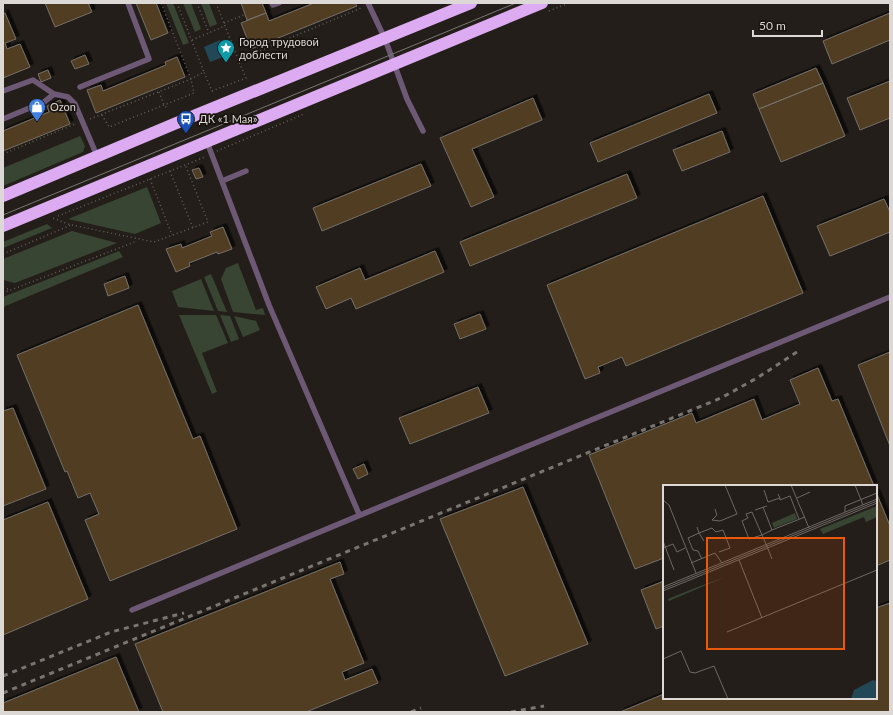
<svg xmlns="http://www.w3.org/2000/svg" width="893" height="715" font-family="Lato,sans-serif">
  <defs>
    <filter id="shadow"><feDropShadow dx="3.5" dy="-3.5" stdDeviation="0" flood-color="#0009"/></filter>
  </defs>
  <rect width="100%" height="100%" fill="#231e19"/>
  <!-- green -->
  <path fill="#384532" d="M166,3H173L189,43L183,45Z
    M183,3H191L201,29L195,32Z
    M201,3H209L217,24L210,27Z
    M80,136L85,146L83,152L3,186V168Z
    M147,187L161,223L135,234L68,219Z
    M47,224L52,228L3,248V242Z
    M72,231L117,243L15,283L3,280V259Z
    M119,251L123,257L3,307V297Z
    M238,263L256,310L263,308L265,315L233,312L221,279L226,268Z
    M211,274L227,312L218,311L204,277Z
    M201,279L214,311L178,307L172,291Z
    M179,315H216L228,343L202,353L217,392L212,394Z
    M220,315L230,316L239,339L231,342Z
    M234,316L256,321L260,330L243,337Z"/>
  <!-- water -->
  <path fill="#224858" d="M220,40L226,56L210,62L204,47Z"/>
  <!-- building -->
  <path fill="#513e21" stroke="#746f69" filter="url(#shadow)" d="M45,3H88L92,12L55,27Z
    M136,3H156L168,33L151,40Z
    M241,3H262L266,13L247,20Z
    M314,3H355L357,6L251,49L241,23L266,13L269,21Z
    M5,13L16,39L5,43L7,49L20,44L30,67L3,78V14Z
    M890,13V40L832,64L823,41Z
    M85,55L89,64L75,69L71,61Z
    M177,57L185,77L96,113L87,90L101,85L103,91L166,65L165,62Z
    M816,68L823,83L759,109L753,94Z
    M48,70L51,78L41,82L38,74Z
    M890,81V118L860,130L847,98Z
    M823,83L845,136L781,162L759,109Z
    M709,94L717,113L598,162L590,143Z
    M533,98L542,120L472,149L494,197L471,207L440,138Z
    M60,100L70,124L3,151V131L49,112L47,106Z
    M722,131L730,152L682,171L673,150Z
    M421,164L431,186L322,231L313,208Z
    M199,168L203,177L196,179L192,170Z
    M627,174L637,198L470,266L460,242Z
    M763,196L803,293L626,366L622,357L598,367L600,373L585,379L547,285Z
    M884,199L890,212V232L830,256L817,226Z
    M223,227L232,249L218,254L217,252L189,263L190,266L176,272L166,249L181,244L182,248L212,236L210,232Z
    M435,251L444,272L356,309L351,298L326,309L316,287L360,268L365,280Z
    M125,276L129,288L108,296L104,284Z
    M138,305L193,439L200,436L237,529L110,581L85,520L99,514L90,493L78,498L67,471L65,472L17,355Z
    M480,314L486,329L460,339L454,324Z
    M890,352V446L858,365Z
    M818,368L832,401L838,399L874,486H664V558L635,569L589,455L692,413L696,423L754,399L762,420L800,404L790,380Z
    M478,387L489,413L410,444L399,418Z
    M13,408L46,489L3,506V411Z
    M364,464L368,474L358,479L353,469Z
    M523,487L588,644L505,676L440,519Z
    M876,492L890,526V560L876,566Z
    M48,502L88,599L3,635V520Z
    M340,562L344,574L330,579L364,663L342,672L345,680L372,669L378,683L306,712H163L135,644Z
    M664,581V626L656,629L641,590Z
    M890,603V712H620L664,694V698H876V608Z
    M116,657L139,712H3V703Z"/>
  <g fill="none" stroke-linecap="round" stroke-linejoin="round">
    <!-- path -->
    <path stroke="#635e5a" stroke-width="1.5" stroke-dasharray="1 3" stroke-linecap="butt" d="M177,3L204,72
      M197,3L209,33
      M216,3L238,59
      M549,11L569,3
      M224,23L246,14
      M192,40L225,26
      M159,92L164,105L168,109
      M102,115L109,127L194,93L191,79L161,3
      M90,119L191,79L204,72L212,91L246,78L238,60L361,8
      M217,151L304,114
      M3,154L75,124
      M170,171L193,228
      M150,179L172,235
      M58,216L205,157
      M72,225L154,242L208,222L185,164
      M3,254L71,225L53,218L54,217
      M3,288L9,289
      M3,293L137,241"/>
    <!-- lane -->
    <path stroke="#6d5975" stroke-width="5.5" d="M272,3L273,5L279,3
      M368,3L385,39L407,99L423,131
      M80,87L149,59L128,3
      M3,91L33,80L54,94
      M3,119L44,102L54,94L68,97L75,104L97,156
      M207,142L269,305L359,514
      M222,181L246,171
      M132,610C384,504 638,402 890,297"/>
    <!-- highway -->
    <path stroke="#ddabf1" stroke-width="12" d="M3,196L174,124L471,3
      M3,226L542,3"/>
    <!-- tram -->
    <path stroke="#797571" stroke-width="1" d="M3,215L516,3"/>
    <!-- rail -->
    <path stroke="#797571" stroke-width="3" stroke-dasharray="5 5" stroke-linecap="butt" d="M3,676L111,632L184,613
      M3,693L721,398L757,378L800,350
      M411,712L421,708
      M511,712L544,706"/>
  </g>
  <!-- icons -->
  <defs>
    <symbol id="sight-pin" viewBox="-11 -11 22 30"><path d="M0 17L-7.5 6A9.5 9.5 0 1 1 7.5 6Z" fill="#0f9aa8" stroke="#1a1410"/><path d="M0-6L1.8-2.2L6-1.7L2.9 1.2L3.7 5.4L0 3.3L-3.7 5.4L-2.9 1.2L-6-1.7L-1.8-2.2Z" fill="#fff"/></symbol>
    <symbol id="shop-pin" viewBox="-11 -11 22 30"><path d="M0 17L-7.5 6A9.5 9.5 0 1 1 7.5 6Z" fill="#3f7fe0" stroke="#1a1410"/><path d="M-5-2.5h2.3a2.7 3.5 0 0 1 5.4 0H5L5.5 6h-11ZM-1.5-2.5h3a1.5 2.3 0 0 0-3 0Z" fill="#fff"/></symbol>
    <symbol id="bus-pin" viewBox="-11 -11 22 30"><path d="M0 17L-7.5 6A9.5 9.5 0 1 1 7.5 6Z" fill="#1a4fb4" stroke="#1a1410"/><path d="M-5-6H5V4H4V6H2V4H-2V6H-4V4H-5ZM-3.5-4V0h7V-4ZM-3.5 1.2v1.5H-2V1.2ZM2 1.2v1.5H3.5V1.2Z" fill="#fff"/></symbol>
  </defs>
  <g fill-rule="evenodd">
    <use href="#sight-pin" x="216" y="38" width="20" height="27"/>
    <use href="#shop-pin" x="27" y="97" width="20" height="27"/>
    <use href="#bus-pin" x="176" y="109" width="20" height="27"/>
  </g>
  <g text-anchor="middle" stroke-width="3.5" stroke-linejoin="round" paint-order="stroke">
    <!-- poi labels -->
    <g font-size="11" fill="#dcd8d5" stroke="#1a1410" text-anchor="start">
      <text x="239" y="46">Город трудовой<tspan x="239" dy="13">доблести</tspan></text>
      <text x="50" y="111">Ozon</text>
      <text x="199" y="123">ДК «1 Мая»</text>
    </g>
  </g>
  <!-- overview -->
  <g transform="translate(663 485)">
    <rect width="214" height="214" fill="#231e19"/>
    <path d="M214,21V32L203,37L201,32L160,49L157,44ZM132,28L134,34L111,43L109,38ZM62,92L6,116L5,114L32,103Z" fill="#384532"/>
    <path d="M210,195L214,196V214H188L191,205Z" fill="#224858"/>
    <path fill="none" stroke="#6d6864" stroke-width="1" d="M128,0L146,43M192,0L200,20M101,5L105,17L117,13L115,9M127,11L136,34M117,13V15L127,11M134,13L147,7M0,15L6,20L33,88M100,22L109,45M92,25L104,21M182,27V21L214,8M49,35L57,36L74,29L62,0M49,35L54,30L52,24M34,42L36,48L49,43L53,47L60,45L67,63L56,67M0,56L11,85M0,63L10,59L14,67L22,63M39,74L35,66L30,65L25,53L36,48L41,56M109,74L103,59L99,50L89,27L83,29L85,33L79,36L86,54L99,50L109,45L142,32M76,75L99,133M28,78L52,68L59,78M0,102L214,14M0,104L214,16M0,106L214,18M64,147L214,85M0,174L18,166L27,187L32,188L51,181L65,214"/>
    <path fill="#e8590c" fill-opacity="0.15" stroke="#e8590c" stroke-width="2" d="M44,53H181V164H44Z"/>
    <rect width="214" height="214" fill="none" stroke="#dcd8d5" stroke-width="2"/>
  </g>
  <!-- border -->
  <rect width="893" height="715" fill="none" stroke="#dcd8d5" stroke-width="8"/>
  <!-- scale -->
  <path d="M753 30v6h69v-6" fill="none" stroke="#dcd8d5" stroke-width="2"/>
  <text x="759" y="30" font-size="12" fill="#dcd8d5" stroke="#1a1410" stroke-width="3" paint-order="stroke">50 m</text>
</svg>
